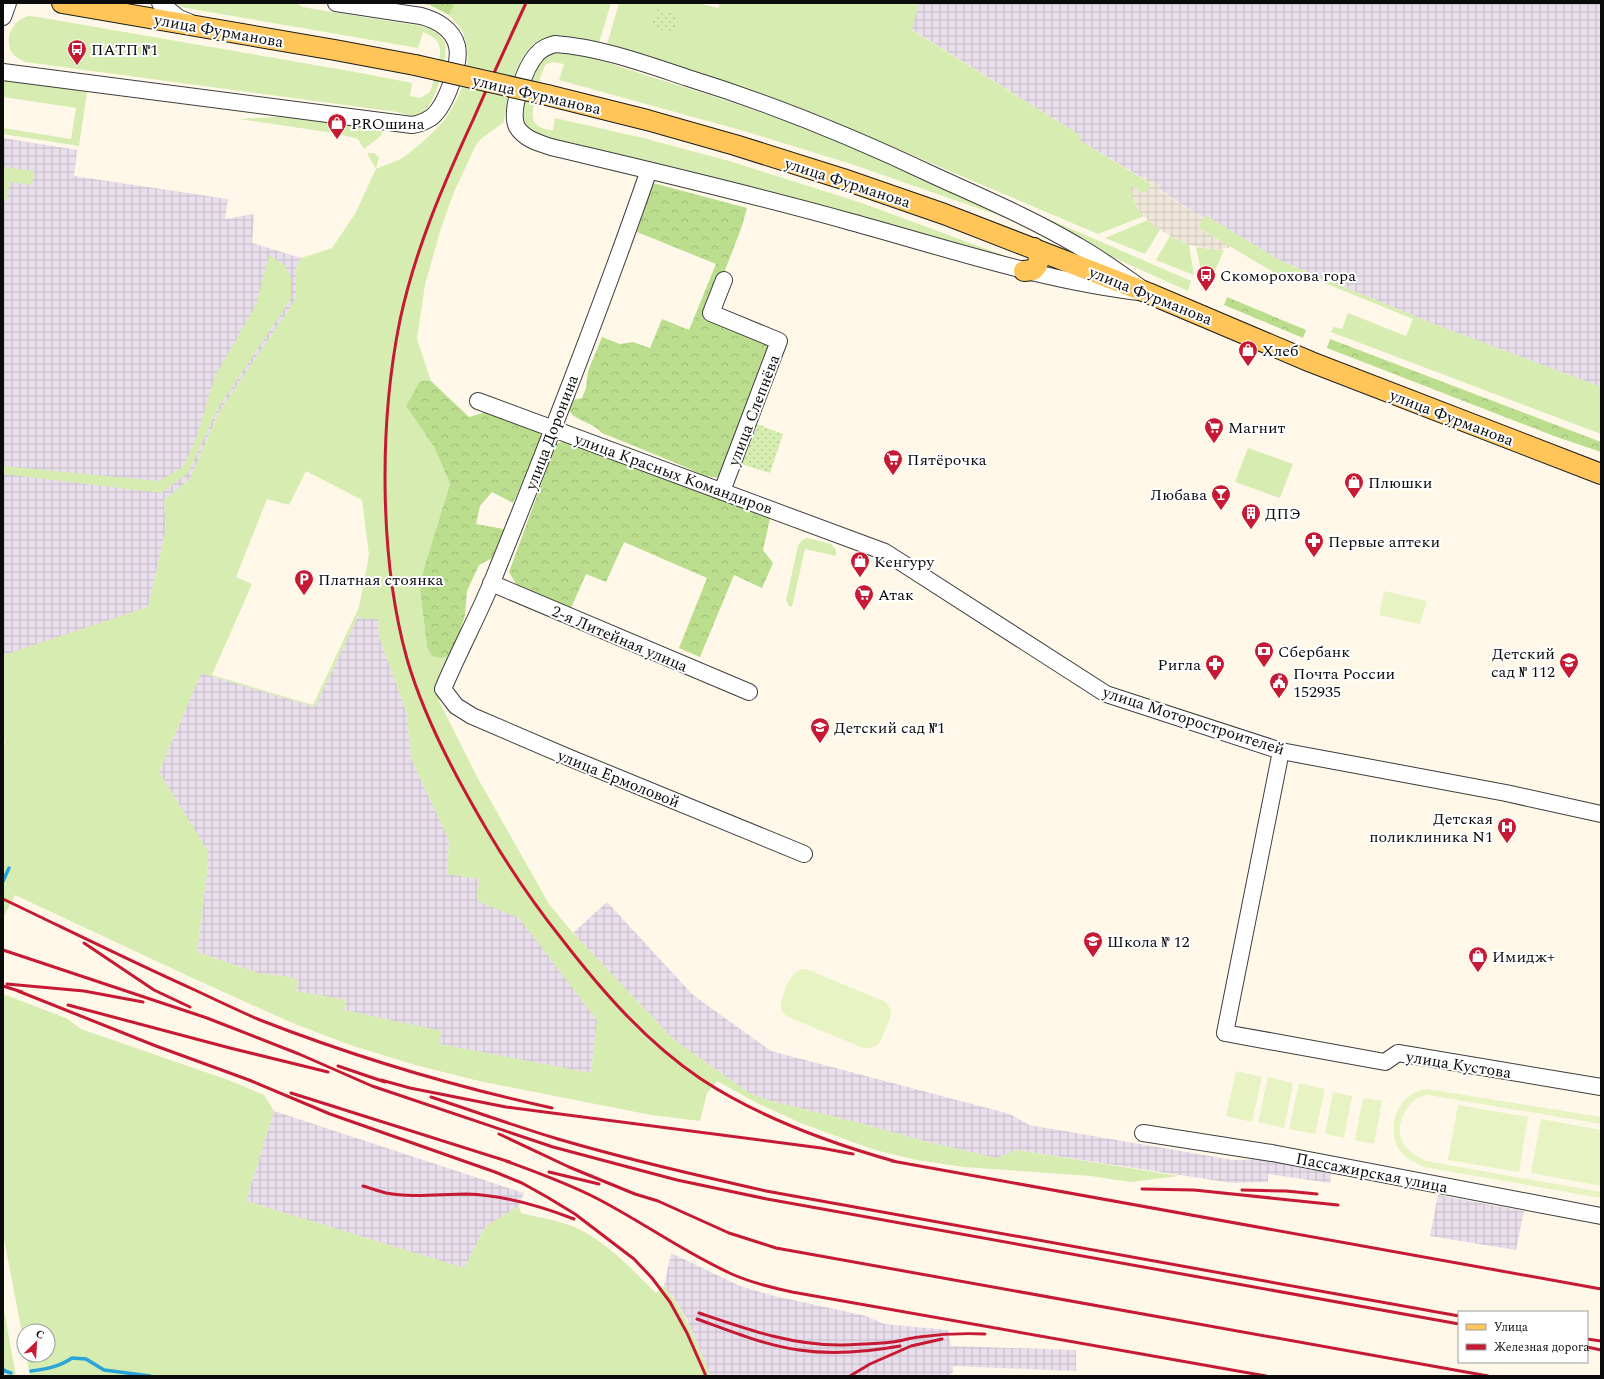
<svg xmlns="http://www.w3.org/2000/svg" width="1604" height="1379" font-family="Spectral,serif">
  <defs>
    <pattern id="industrial-grid" width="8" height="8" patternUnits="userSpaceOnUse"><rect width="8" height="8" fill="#e9deeb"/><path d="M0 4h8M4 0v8" fill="none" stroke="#c6bdc8"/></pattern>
    <pattern id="forest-crowns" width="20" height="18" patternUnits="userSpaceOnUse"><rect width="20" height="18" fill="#bbde8e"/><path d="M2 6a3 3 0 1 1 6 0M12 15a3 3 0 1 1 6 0" fill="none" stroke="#9fbd79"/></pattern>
    <pattern id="park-dots" width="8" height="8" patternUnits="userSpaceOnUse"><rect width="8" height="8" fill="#d6ecb0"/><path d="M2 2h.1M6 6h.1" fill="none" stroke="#b6c996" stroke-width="1.8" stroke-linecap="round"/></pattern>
    <pattern id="plaza-grid" width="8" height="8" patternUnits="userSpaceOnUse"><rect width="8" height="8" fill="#efe7d9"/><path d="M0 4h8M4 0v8" fill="none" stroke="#ccc5b9"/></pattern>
  </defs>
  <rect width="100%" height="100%" fill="#fff8e9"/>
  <!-- industrial -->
  <path fill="url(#industrial-grid)" d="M870,3H1601V387L1434,324L1281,261L1205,215L1203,218L1158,189L1160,186L1145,177L1144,179L1079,140L1081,136Z
    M3,138L77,150L74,176L228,199L225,219L254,214L252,243L301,258L296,268V299L219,412L190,479L164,500L166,529L148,607L5,655H3Z
    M358,616L364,619H378L379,636L407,714L411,758L449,840L447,874L479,879L477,901L519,917L597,1020L591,1073L439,1044L441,1031L344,1010L346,1000L296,991L298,979L283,976L258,973L197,952L208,864V852L159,772L201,673L315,707Z
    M607,902L693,995L771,1051L1010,1114L1029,1125L1233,1160L1269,1159L1332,1169L1330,1183L1268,1174V1182L1232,1183L1017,1150L996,1158L928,1142L863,1124L767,1100L749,1093L673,1039L573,933Z
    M274,1111L524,1193L519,1206L485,1227L464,1268L246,1201Z
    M1438,1195L1524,1211L1516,1250L1430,1236Z
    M671,1253L740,1286L770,1295L866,1316L884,1324L948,1330L951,1346L1076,1350V1371L953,1366V1372L949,1376H710L696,1340L686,1318L675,1300L664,1286Z"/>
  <!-- grass -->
  <path fill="#d6ecb0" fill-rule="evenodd" d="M174,3H296L303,7L319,10L421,26C431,29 441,33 445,43C449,56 434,109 421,114C413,118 405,114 397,112L25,62C21,60 17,58 14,55C2,42 12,19 29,16C32,16 36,17 38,17L361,73L412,83L410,96L420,98L430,92C433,84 435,76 437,67C442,49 443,40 423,32L418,48L186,8Z
    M455,3H611L599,43C586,41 562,36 550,37C518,40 506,98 504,122L481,139L476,145L454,192L441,228L425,285L417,339L431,381H420L406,406L434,447L450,484L424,568L420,590L427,647L432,656L453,654L440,688L439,701L476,775L549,904L573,933L673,1039L749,1093L767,1100L863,1124L928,1142L996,1158L1017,1150L1179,1176L1130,1182L1091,1176L964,1167L916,1160L875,1150L803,1124L757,1103L717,1081L707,1093L700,1121L651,1115L479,1081L415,1065L350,1045L290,1022L188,976L15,895L3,918V747L5,743L3,741V655L148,607L166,529L164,500L190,479L219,412L296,299V268L301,258L332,248L355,214L376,169L367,153H374L379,158L376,169C384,165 394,163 402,158C414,150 436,131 445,119C463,95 476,57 461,29C458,24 453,20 449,15ZM306,471L362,500L369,555L359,607L313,705L212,675L252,584L236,577L267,499L289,505ZM358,616L364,619H378L379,636L407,714L411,758L449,840L447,874L479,879L477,901L519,918L597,1020L591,1073L439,1044L442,1031L344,1010L346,1000L296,991L298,979L283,976L258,973L197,952L208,864V851L159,772L201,673L315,707Z
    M619,3H698L718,8L720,3H919L912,30L1081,136L1079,140L1151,184L1146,192L1142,193L1132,186L1137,207L1144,216L1098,234L822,117L680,66L607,45Z
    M550,53C587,52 624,69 658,79C710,95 762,112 813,132C886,160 956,193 1027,225L848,163L744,131L559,80L564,64L554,62L546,64C541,73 539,81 537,91C532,109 526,129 553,130L555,118L643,138L729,161L862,203L1016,260L553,141C545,138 531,135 526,127C516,112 530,73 540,59C542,56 547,55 550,53Z
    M3,79L87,92L79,146L3,134V128L71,139L76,108L3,97Z
    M293,116L379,128L382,131L381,136L364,149L358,139L334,133L239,119Z
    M3,167L34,171L32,185L10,182L6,201H3Z
    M1205,215L1281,261L1434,324L1601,387V434L1331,332L1334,327L1342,329L1348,313L1406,336L1413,319L1295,271L1292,278L1285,279L1197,227Z
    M1044,217L1191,281L1188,291L1092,248L1043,220Z
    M1148,220L1160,230L1145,254L1105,238Z
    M1170,236L1189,245L1194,275L1156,260Z
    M1196,247L1218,250H1224L1210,282L1203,280Z
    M269,255L284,265L291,278V299L218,408L188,473L161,493L3,474V466L159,481L183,467L194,444L215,376L256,305Z
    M1248,448L1293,464L1280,498L1235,482Z
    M807,538L831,544L836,550V556L805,549L792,607L789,606L786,600L798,546L802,540Z
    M3,994L66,1018L81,1029L231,1081L264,1095L274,1111L246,1201L464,1268L485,1227L519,1206L521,1213C537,1217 556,1220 572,1226C606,1240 630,1268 656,1293L664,1286C686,1313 698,1344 710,1376H30L26,1355H48V1331H24V1343L3,1234Z
    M3,1305L16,1376H3Z"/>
  <!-- forest -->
  <path fill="url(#forest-crowns)" d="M417,3H455L449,15L430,5Z
    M653,183L747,208L741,229L708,314L774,344L721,478L705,476L676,463L602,433C591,421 579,423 569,411L573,400L582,398L586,388L588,371L602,337L620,344L633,342L650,348L662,319L689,330L716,264L637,232Z
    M1227,297L1306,330L1303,338L1224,305Z
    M1330,339L1601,442V452L1554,436L1327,348Z
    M420,381H431L469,417L490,411L538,429L542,438L513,503L492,492L480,506L476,524L504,529L492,558L479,565L467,591L465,615L453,654L441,658L432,656L427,647L420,590L424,568L450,484L434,447L406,406Z
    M568,440L771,514L763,550L773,563L762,588L734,575L700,657L679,648L707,578L624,542L606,582L586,574L571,608L516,584L509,572L556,444Z"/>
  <!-- park -->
  <path fill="url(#park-dots)" d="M656,9L679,16L675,34L652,27Z
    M754,423L783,434L770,473L738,463Z"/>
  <!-- pitch -->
  <path fill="#e7f3c3" d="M1384,591L1427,601L1420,624L1379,615Z
    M806,969L886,1002C888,1005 891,1009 891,1013C891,1018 888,1023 886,1028C881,1041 879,1049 863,1048L788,1017C782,1013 780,1009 781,1002C785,990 790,969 806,969Z
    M1236,1071L1262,1077L1252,1122L1226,1116Z
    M1268,1077L1293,1083L1284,1128L1258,1122Z
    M1299,1083L1325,1089L1315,1134L1289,1129Z
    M1427,1089L1601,1117V1124L1428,1095C1423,1096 1419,1097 1416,1099C1404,1107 1395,1129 1402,1141C1407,1151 1417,1156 1426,1161L1601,1192V1198L1424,1167C1416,1163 1407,1159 1401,1152C1387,1135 1394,1104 1412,1094C1417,1091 1422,1090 1427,1089Z
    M1333,1092L1352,1096L1344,1138L1325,1134Z
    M1363,1098L1382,1101L1374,1144L1355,1140Z
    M1458,1105L1528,1117L1519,1172L1448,1160Z
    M1541,1119L1601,1130V1186L1531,1173Z"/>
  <!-- plaza -->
  <path fill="url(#plaza-grid)" d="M1145,176L1160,185L1158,190L1203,218L1198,228L1231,247L1218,250L1189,245L1170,236L1153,225L1141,213L1134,201L1132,195L1131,186L1142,193L1146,192L1151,184L1144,179Z"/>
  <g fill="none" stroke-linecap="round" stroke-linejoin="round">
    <!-- stream -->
    <path stroke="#2aa5d8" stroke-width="3.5" d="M3,881L9,868
      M3,1369L5,1371L11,1373
      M31,1371C46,1369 59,1367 72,1358L86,1359L104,1370L150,1376"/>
    <defs>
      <path id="minor" d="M160,3L179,18L189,22
        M3,17L8,3
        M555,44C599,47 646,64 688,78C772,104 855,138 935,176C983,198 1033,219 1078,246C1103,260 1125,277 1148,293C1046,282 950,249 851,222C752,194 652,171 551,147C539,143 524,139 517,127C509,111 525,67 537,54C542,48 548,46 555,44Z
        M3,72L412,125C420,124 426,121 432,117C446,105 461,64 457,46C453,29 436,20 421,16L336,3
        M649,170C601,309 547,446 492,582C477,618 458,653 443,689L456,706L472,716L570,758L804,854
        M478,401L885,552L1106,694L1281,751L1506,793L1601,814
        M722,491L779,341L711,313L724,280
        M491,583L749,692
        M1281,751L1225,1033L1385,1062L1398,1053L1601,1087
        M1143,1133L1272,1153L1601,1216"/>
      <path id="major" d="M62,3L335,50L415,65
        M547,95L647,120L735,145L843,179L944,214L1148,293L1311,362L1601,474
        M1024,271L1033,270C1041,263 1040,255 1034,248"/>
    </defs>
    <!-- minor casing -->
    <use href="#minor" stroke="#3e3e3e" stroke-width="18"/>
    <!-- major casing -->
    <use href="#major" stroke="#1c1c1c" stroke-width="22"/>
    <!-- minor -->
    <use href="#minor" stroke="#fff" stroke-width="16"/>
    <!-- major -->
    <use href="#major" stroke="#ffc559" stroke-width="20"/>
    <!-- rail -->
    <path stroke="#c61933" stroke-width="3" d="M526,3C508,42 490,81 473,120C443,185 415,250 400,320C379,423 379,558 407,659C421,707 443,752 467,795C495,846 525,893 561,938C601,990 646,1042 701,1079C760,1118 829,1143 897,1162
      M3,899C68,930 132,962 197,991C218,1001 239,1011 260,1020C355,1057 452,1086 552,1108
      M84,943L154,990L190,1007
      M3,950L207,1018L299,1054L372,1086L553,1147L677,1180L767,1199L1459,1324
      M7,984L84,991L143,1002
      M3,986L22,992
      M18,991L156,1046L249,1080L330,1114L495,1172L522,1183L547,1197L575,1214L634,1259L652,1278L670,1302L687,1333L706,1376
      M68,1005L230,1048L328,1072
      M338,1066L385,1082
      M381,1080L410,1088L506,1107L821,1148L853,1154
      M291,1093L510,1162
      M431,1097C473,1111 515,1126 558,1139C626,1159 696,1175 766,1191L1459,1316
      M499,1134L569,1167L635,1194L658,1201L729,1233L776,1248L1488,1376
      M506,1161C536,1172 567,1183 596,1198C643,1222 686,1254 734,1275C753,1283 773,1288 792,1292L1266,1376
      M892,1161L1601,1289
      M549,1172L599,1184
      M363,1186C370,1188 378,1191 386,1193C413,1198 440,1194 467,1194C504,1195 540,1206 574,1219
      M1142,1189L1194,1190L1338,1205
      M1242,1190L1286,1191L1317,1194
      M699,1313C746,1329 793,1346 843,1345C859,1344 876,1344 892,1342C901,1341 910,1338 919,1337C941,1334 963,1333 985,1334
      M697,1319C730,1331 764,1345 799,1350C832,1355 867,1352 900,1346
      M1587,1339L1601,1341
      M1587,1347L1601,1350
      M850,1376L870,1364L911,1346L942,1339"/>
    <defs>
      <path id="major-bridge" d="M415,65L547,95"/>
    </defs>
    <!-- major-bridge casing -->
    <use href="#major-bridge" stroke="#1c1c1c" stroke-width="22" stroke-linecap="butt"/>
    <!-- major-bridge -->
    <use href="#major-bridge" stroke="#ffc559" stroke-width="20"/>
  </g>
  <!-- icons -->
  <defs>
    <symbol id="bus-pin" viewBox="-11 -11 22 30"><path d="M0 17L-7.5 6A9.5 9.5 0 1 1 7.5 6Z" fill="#c61933" stroke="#fff"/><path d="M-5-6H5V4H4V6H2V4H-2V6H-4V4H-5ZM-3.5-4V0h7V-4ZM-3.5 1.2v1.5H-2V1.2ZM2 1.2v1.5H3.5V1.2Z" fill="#fff"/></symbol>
    <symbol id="shop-pin" viewBox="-11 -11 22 30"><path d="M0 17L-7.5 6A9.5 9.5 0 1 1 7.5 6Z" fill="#c61933" stroke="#fff"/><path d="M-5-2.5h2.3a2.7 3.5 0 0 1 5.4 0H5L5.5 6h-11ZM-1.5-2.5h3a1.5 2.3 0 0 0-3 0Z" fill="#fff"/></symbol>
    <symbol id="supermarket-pin" viewBox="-11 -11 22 30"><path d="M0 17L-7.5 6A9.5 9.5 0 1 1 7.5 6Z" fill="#c61933" stroke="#fff"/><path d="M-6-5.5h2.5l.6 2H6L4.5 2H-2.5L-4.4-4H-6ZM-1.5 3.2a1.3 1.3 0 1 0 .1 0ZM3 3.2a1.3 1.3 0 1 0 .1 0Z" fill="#fff"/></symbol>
    <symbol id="bar-pin" viewBox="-11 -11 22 30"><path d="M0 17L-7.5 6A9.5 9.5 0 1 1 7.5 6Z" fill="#c61933" stroke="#fff"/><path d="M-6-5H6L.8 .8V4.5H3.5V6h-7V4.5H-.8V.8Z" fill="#fff"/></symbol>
    <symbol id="building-pin" viewBox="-11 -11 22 30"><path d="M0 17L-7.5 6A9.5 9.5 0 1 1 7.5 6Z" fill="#c61933" stroke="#fff"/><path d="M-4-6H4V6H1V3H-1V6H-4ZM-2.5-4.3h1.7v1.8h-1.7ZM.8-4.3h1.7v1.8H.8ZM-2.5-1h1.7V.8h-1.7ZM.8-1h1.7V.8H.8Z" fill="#fff"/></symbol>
    <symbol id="pharmacy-pin" viewBox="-11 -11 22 30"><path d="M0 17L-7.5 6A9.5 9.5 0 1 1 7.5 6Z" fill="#c61933" stroke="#fff"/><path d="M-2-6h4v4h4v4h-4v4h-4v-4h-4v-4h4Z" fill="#fff"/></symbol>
    <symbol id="parking-pin" viewBox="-11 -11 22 30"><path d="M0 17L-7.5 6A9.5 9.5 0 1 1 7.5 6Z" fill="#c61933" stroke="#fff"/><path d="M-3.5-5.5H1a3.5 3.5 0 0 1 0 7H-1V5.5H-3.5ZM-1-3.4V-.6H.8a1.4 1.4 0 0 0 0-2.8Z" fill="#fff"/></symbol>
    <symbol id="bank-pin" viewBox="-11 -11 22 30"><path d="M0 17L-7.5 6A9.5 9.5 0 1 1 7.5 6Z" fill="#c61933" stroke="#fff"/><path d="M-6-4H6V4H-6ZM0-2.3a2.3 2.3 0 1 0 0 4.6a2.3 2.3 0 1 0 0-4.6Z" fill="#fff"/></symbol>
    <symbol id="school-pin" viewBox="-11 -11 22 30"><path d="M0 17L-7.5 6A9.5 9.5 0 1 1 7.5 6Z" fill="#c61933" stroke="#fff"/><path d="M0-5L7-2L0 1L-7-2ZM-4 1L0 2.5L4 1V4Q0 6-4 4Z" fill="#fff"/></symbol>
    <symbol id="civic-pin" viewBox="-11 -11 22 30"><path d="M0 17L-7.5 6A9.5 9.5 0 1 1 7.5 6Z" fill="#c61933" stroke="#fff"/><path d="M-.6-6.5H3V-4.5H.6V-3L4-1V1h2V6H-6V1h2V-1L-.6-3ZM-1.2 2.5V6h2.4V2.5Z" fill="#fff"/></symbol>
    <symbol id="hospital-pin" viewBox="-11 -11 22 30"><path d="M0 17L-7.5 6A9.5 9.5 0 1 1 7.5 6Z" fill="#c61933" stroke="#fff"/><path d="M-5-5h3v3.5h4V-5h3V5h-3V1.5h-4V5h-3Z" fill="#fff"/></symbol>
  </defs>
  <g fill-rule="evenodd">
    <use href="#bus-pin" x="66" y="38" width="22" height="30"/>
    <use href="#shop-pin" x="326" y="112" width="22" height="30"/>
    <use href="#bus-pin" x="1195" y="264" width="22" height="30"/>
    <use href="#shop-pin" x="1237" y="339" width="22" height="30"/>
    <use href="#supermarket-pin" x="1203" y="416" width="22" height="30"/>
    <use href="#supermarket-pin" x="882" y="448" width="22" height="30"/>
    <use href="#shop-pin" x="1343" y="471" width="22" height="30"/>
    <use href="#bar-pin" x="1210" y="483" width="22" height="30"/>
    <use href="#building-pin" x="1240" y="502" width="22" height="30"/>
    <use href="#pharmacy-pin" x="1303" y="530" width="22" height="30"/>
    <use href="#shop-pin" x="849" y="550" width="22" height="30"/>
    <use href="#parking-pin" x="293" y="568" width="22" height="30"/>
    <use href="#supermarket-pin" x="853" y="583" width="22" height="30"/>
    <use href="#bank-pin" x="1253" y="640" width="22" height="30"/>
    <use href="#school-pin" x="1558" y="651" width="22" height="30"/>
    <use href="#pharmacy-pin" x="1204" y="653" width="22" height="30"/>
    <use href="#civic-pin" x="1268" y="671" width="22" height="30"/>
    <use href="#school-pin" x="809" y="716" width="22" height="30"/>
    <use href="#hospital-pin" x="1496" y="816" width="22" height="30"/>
    <use href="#school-pin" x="1082" y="930" width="22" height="30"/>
    <use href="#shop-pin" x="1467" y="945" width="22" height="30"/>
  </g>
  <g text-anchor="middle" stroke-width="4" stroke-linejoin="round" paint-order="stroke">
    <!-- street labels -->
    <g font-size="16" fill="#0b0b0b" stroke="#fff">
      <text transform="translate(219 30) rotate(10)" y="6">улица Фурманова</text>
      <text transform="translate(537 94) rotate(13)" y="6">улица Фурманова</text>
      <text transform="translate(848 182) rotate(18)" y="6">улица Фурманова</text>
      <text transform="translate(1151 295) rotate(22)" y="6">улица Фурманова</text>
      <text transform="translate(753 410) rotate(-69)" y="6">улица Слепнёва</text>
      <text transform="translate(1452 417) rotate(21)" y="6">улица Фурманова</text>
      <text transform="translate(551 432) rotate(-69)" y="6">улица Доронина</text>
      <text transform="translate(674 473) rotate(20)" y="6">улица Красных Командиров</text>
      <text transform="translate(620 638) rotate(23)" y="6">2-я Литейная улица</text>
      <text transform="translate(1194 720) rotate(18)" y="6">улица Моторостроителей</text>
      <text transform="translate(619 778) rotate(22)" y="6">улица Ермоловой</text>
      <text transform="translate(1459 1064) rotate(9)" y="6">улица Кустова</text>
      <text transform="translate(1372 1172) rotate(11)" y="6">Пассажирская улица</text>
    </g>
    <!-- poi labels -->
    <g font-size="16" fill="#0b0b0b" stroke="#fff" text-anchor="start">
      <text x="91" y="55">ПАТП №1</text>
      <text x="351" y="129">PROшина</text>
      <text x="1220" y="281">Скоморохова гора</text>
      <text x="1262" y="356">Хлеб</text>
      <text x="1228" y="433">Магнит</text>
      <text x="907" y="465">Пятёрочка</text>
      <text x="1368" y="488">Плюшки</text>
      <text x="1207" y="500" text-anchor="end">Любава</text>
      <text x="1265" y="519">ДПЭ</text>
      <text x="1328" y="547">Первые аптеки</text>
      <text x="874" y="567">Кенгуру</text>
      <text x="318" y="585">Платная стоянка</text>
      <text x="878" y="600">Атак</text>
      <text x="1278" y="657">Сбербанк</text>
      <text x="1555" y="659" text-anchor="end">Детский<tspan x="1555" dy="18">сад № 112</tspan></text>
      <text x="1201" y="670" text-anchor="end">Ригла</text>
      <text x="1293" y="679">Почта России<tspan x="1293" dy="18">152935</tspan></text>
      <text x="834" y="733">Детский сад №1</text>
      <text x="1493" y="824" text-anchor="end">Детская<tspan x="1493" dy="18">поликлиника N1</tspan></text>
      <text x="1107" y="947">Школа № 12</text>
      <text x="1492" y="962">Имидж+</text>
    </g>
  </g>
  <!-- border -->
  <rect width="1604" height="1379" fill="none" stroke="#0b0b0b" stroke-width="8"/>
  <!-- legend -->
  <rect x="1458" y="1311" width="130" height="52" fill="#ffffff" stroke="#9d9d9d"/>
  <rect x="1466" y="1324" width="20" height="6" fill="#ffc559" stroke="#9d9d9d"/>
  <text x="1494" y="1331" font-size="12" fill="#0b0b0b">Улица</text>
  <rect x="1466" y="1344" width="20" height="6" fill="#c61933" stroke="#9d9d9d"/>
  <text x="1494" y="1351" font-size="12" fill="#0b0b0b">Железная дорога</text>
  <!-- north arrow -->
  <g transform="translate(36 1343) rotate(25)"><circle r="19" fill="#ffffff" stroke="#9d9d9d"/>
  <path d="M0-3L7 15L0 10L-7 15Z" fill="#c61933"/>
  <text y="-6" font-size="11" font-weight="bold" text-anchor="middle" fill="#0b0b0b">С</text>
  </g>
</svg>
